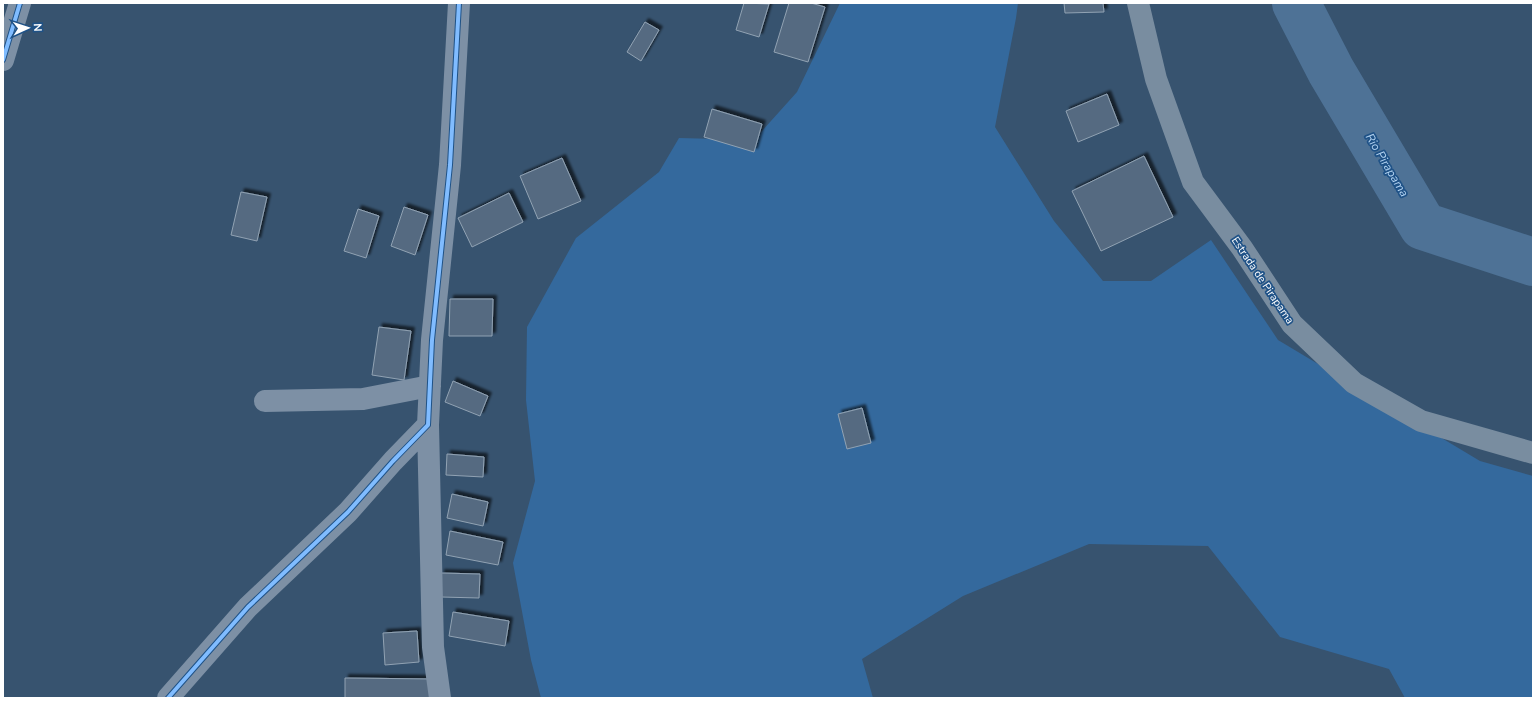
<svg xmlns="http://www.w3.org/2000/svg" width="1536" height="701" font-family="'Nunito Sans',sans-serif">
  <defs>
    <filter id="shadow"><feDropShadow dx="3.5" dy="-3.5" stdDeviation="1" flood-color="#0009"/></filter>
  </defs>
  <rect width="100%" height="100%" fill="#37536f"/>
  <!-- green -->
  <path fill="#34699d" d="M840,3H1018L1016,18L995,127L1054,221L1103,281H1151L1211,240L1278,340L1480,461L1533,476V698H1405L1389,669L1280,637L1208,546L1089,544L963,596L862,659L873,698H541L531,660L513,563L535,481L526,400L527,327L576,238L659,172L679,138L754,140L797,92Z"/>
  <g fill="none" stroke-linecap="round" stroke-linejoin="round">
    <!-- river -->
    <path stroke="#4e7296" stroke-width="48" d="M1296,3L1331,71L1423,226L1533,262"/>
  </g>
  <!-- building -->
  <path fill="#556b81" stroke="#91a2b3" filter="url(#shadow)" d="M744,3L769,4L759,37L736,30Z
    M789,3H811L825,7L808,62L774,52Z
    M1064,3H1103L1104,12L1065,13Z
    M645,22L659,30L641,61L627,52Z
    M1107,94L1119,125L1078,142L1066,111Z
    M712,109L762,124L754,152L704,137Z
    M1144,156L1173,217L1101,251L1072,191Z
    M562,158L581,201L538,219L520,176Z
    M241,192L267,197L257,241L231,235Z
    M509,193L523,222L472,247L458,218Z
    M404,207L428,215L415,255L391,246Z
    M358,209L379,216L366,258L344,251Z
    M450,299H493L492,336H449Z
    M379,327L411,331L404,380L372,375Z
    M453,381L488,396L480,416L445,402Z
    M862,408L871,443L847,449L838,414Z
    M447,454L484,457L483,477L446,475Z
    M452,494L488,502L483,526L447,518Z
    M450,531L503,542L498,565L446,555Z
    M441,573L480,574L479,598L441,597Z
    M453,612L509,621L505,646L449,636Z
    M417,631L419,662L385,665L383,633Z
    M345,678L435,679L434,698H345Z"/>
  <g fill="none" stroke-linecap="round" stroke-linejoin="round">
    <!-- street -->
    <path stroke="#7d90a5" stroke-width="22" d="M3,60L20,3
      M265,401L363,399L430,386
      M428,425L433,647L440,698
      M168,698L248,607L348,512L393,461L428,425L432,340L450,165L459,3"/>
    <!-- secondary -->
    <path stroke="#798da0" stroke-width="22" d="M1138,3L1156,79L1193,182L1242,248L1292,324L1354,383L1421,421L1533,453"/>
    <defs>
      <path id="cycleway" d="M3,60L20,3
        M168,698L248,607L348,512L393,461L428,425L432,340L450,165L459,3"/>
    </defs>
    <!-- cycleway casing -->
    <use href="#cycleway" stroke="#1f5287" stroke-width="6"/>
    <!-- cycleway -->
    <use href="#cycleway" stroke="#80bcff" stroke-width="4"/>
  </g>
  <g text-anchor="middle" stroke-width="3.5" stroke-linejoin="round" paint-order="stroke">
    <!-- street labels -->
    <g font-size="11" fill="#fff" stroke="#1f5287">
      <text transform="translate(1263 280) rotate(56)" y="4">Estrada de Pirapama</text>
    </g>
    <!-- water labels -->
    <g font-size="12" font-style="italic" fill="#b4d4f2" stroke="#1f5287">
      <text transform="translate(1387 165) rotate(59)" y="4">Rio Pirapama</text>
    </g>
  </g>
  <!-- border -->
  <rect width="1536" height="701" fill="none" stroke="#ffffff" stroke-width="8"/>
  <!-- north arrow -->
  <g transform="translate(28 28) rotate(87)" stroke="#1f5287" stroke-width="3" paint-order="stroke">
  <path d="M0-3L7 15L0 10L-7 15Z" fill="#ffffff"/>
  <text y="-6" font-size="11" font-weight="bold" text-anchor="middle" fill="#ffffff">N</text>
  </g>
</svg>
